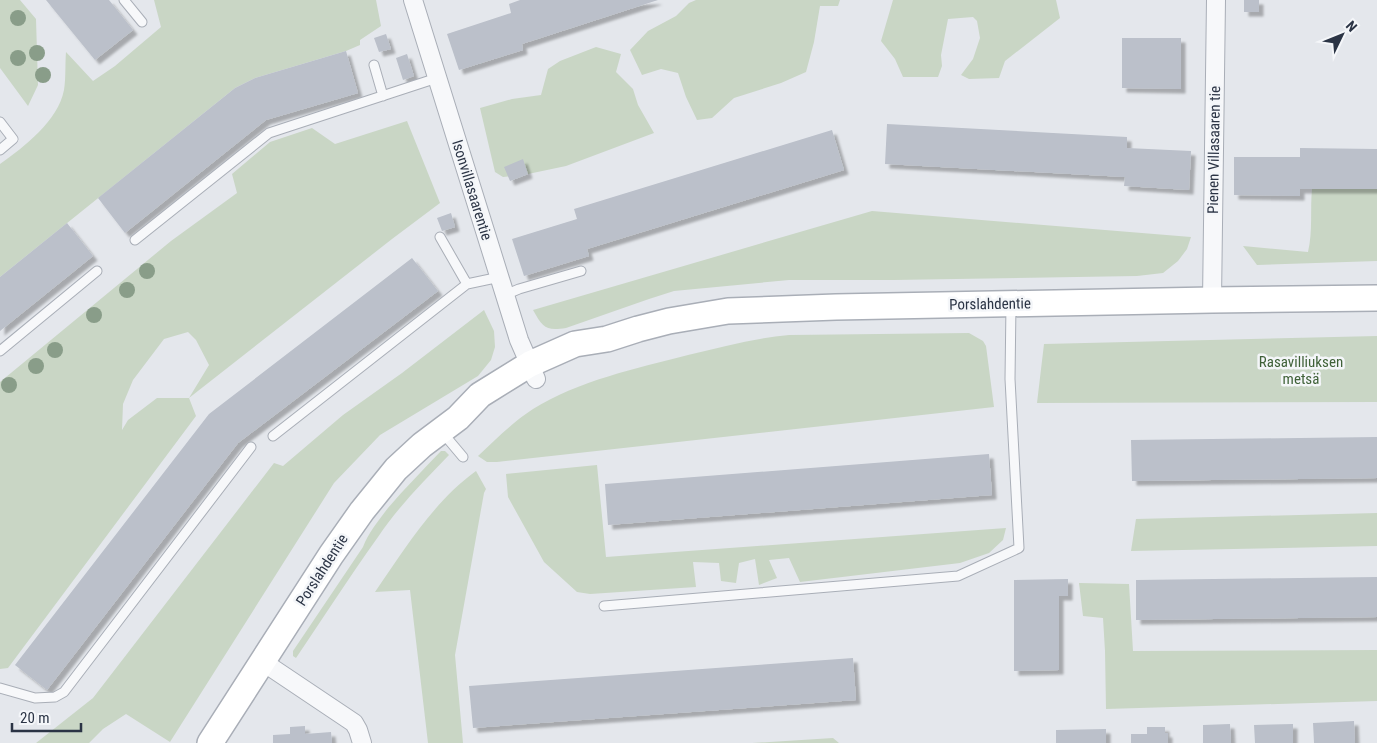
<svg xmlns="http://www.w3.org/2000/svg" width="1377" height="743" font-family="'Roboto Condensed',sans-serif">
  <defs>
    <filter id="shadow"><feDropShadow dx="4.5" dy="4.5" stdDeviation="1" flood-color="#0004"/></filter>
  </defs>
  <rect width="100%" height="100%" fill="#e4e7ec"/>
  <!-- green -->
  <path fill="#c9d6c5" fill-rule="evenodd" d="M0,0H20L36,19L38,85L28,106L0,68Z
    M154,0H376L381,26L360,40V45L346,51L255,78L235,88L0,277V164C24,147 58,121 64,90C66,78 65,64 66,52L93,81L115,66L161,27Z
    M696,0H840L838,6H820L814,42L806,72L781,83L734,98L712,118L697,120L686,97L678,73L661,69L642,75L630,50L648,31L676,16L689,3Z
    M893,0H1056L1060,18L1005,61L999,78L969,79L961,75L973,59L980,38L977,21L973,17L948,19L941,55L942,66L938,77H903L895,59L881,41Z
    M596,47L621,54L616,72L633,89L638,105L654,133L566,166L528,174L503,177L495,172L480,108L512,99L541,95L548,69L560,61Z
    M407,121L440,203L392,239L189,398L196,416L8,668L0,669V382L171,241L237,193L232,174L270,142L312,128L335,144ZM188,332L196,340L209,365L189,398H157L128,420L122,430L123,404L133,380L164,339Z
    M1312,189H1377V261L1257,265L1243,246L1308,252C1313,231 1310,210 1312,189Z
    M872,211L1191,237L1187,249L1178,261L1163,273L1137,276L894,280H789L674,291L649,299L566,328C546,331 543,328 533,310Z
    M484,310L494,331L495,347L491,360L478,376L380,435L334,483L170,742L126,714L103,729L89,743H36L93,698L274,463L283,466L343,415L402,373Z
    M969,333L983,341L986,346L994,407L497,462H487L478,456C496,439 513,422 533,409C578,381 637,368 688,355C722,347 754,338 789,335Z
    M1377,336V402L1037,403L1044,344Z
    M441,451H445L449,455C424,481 398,507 378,537C350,576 323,618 296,658L293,656V651L363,547C368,533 379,520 388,508C405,488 423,470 441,451Z
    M597,465L606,557L1006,528L1003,540L989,553L960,563L800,582L789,558L769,560L777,578L759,585L755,559L739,563L736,583L721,581L719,563L693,562L696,587L590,594L577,592L544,562L508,497L506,474Z
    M476,471L486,489L484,493L455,655L463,743H428L410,590L375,592C404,550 434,501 476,471Z
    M1377,513V546L1131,551L1136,519Z
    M1079,583L1129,584L1133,651L1377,650V701L1106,709L1105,651L1103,618L1083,616Z
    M833,738L839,743H752Z"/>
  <!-- building -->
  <path fill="#bbc0ca" filter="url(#shadow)" d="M46,0H109L133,30L95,60Z
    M520,0H658L522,44L523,50L459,70L447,34L511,13L509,4Z
    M1244,0H1259V12H1244Z
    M386,34L391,49L379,52L374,38Z
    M1122,38H1181V89L1122,88Z
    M346,51L358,93L266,120L125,233L98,198L235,88L255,78Z
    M407,54L414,76L403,80L396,58Z
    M887,124L1127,137V148L1191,151L1189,190L1124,186L1125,177L885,164Z
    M832,130L844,170L587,249L589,256L524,276L512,239L577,219L574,209Z
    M1300,148L1377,149V189H1300V196L1234,195V157H1300Z
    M523,159L528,174L510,181L504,167Z
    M451,213L455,227L442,231L437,218Z
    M67,223L93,256L0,331V277Z
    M412,258L438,291L238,443L47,690L15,665L209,414Z
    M1377,437V478L1132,481L1131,440Z
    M989,454L992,495L608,525L605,484Z
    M1377,577V617L1136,620V580Z
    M1068,579V596H1059V670L1014,671V580Z
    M853,658L856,700L473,728L469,686Z
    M1354,721L1355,743H1314L1313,723Z
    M1230,724L1231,743H1203V725Z
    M1293,724V743H1255L1254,725Z
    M305,726V734L331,732L332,743H273V735L290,734V727Z
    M1147,727H1165V733H1168V743H1131V734H1147Z
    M1106,729V743H1056V730Z"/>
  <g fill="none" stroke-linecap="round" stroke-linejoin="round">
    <defs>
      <path id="lane" d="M124,0L142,22
        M374,65L383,96
        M0,122L13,139L0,150
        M440,237L467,284
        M135,240L269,133L437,78
        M505,295L519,289L581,271
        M0,351L97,271
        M442,432L463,457
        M273,436L467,284L500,277
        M604,606L958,576L1019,548L1010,379L1011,304
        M0,688L35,698L55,697L64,692L251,447"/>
      <path id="street" d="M413,0L519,340L536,379
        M1212,300L1216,0
        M263,662L354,723L358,730L362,743"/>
      <path id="secondary" d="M210,743L331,555L362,511L396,469L422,445L458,418L480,395L530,364L575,344L607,339L638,329L669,321L728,311L836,307L1212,300L1377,298"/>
    </defs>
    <!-- lane casing -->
    <use href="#lane" stroke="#a9aeb7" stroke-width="11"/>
    <!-- street casing -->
    <use href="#street" stroke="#a9aeb7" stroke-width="20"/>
    <!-- secondary casing -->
    <use href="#secondary" stroke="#a9aeb7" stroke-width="28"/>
    <!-- lane -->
    <use href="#lane" stroke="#f7f8fa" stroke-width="9"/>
    <!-- street -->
    <use href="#street" stroke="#f7f8fa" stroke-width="18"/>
    <!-- secondary -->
    <use href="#secondary" stroke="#fff" stroke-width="25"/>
  </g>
  <!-- trees -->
  <g fill="#899d89">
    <circle cx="18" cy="18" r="8"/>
    <circle cx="37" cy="53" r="8"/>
    <circle cx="18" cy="58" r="8"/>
    <circle cx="43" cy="75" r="8"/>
    <circle cx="147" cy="271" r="8"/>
    <circle cx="127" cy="290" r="8"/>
    <circle cx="94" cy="315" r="8"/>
    <circle cx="55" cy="350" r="8"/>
    <circle cx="36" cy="366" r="8"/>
    <circle cx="9" cy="385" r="8"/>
  </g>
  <g text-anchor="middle" stroke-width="5" stroke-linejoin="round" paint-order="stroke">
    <!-- street labels -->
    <g font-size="15" fill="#2b3445" stroke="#f4f6f9">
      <text transform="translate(1214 150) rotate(-89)" y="5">Pienen Villasaaren tie</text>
      <text transform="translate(472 190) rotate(73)" y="5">Isonvillasaarentie</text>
      <text transform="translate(990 304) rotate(-1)" y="5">Porslahdentie</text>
      <text transform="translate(322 570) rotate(-57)" y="5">Porslahdentie</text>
    </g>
    <!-- park labels -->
    <g font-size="15" fill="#3f6138" stroke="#f4f6f9">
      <text x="1301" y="367">Rasavilliuksen<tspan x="1301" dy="17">metsä</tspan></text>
    </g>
  </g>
  <!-- north arrow -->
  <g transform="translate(1342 35) rotate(47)" stroke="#f4f6f9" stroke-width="4" paint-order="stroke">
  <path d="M0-4L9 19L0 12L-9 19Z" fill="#2b3445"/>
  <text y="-8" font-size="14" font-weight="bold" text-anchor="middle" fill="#2b3445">N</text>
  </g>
  <!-- scale -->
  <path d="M12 723v8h69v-8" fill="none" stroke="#2b3445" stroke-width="2.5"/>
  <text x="20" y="723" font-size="15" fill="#2b3445" stroke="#f4f6f9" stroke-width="4" paint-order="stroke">20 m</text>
</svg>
